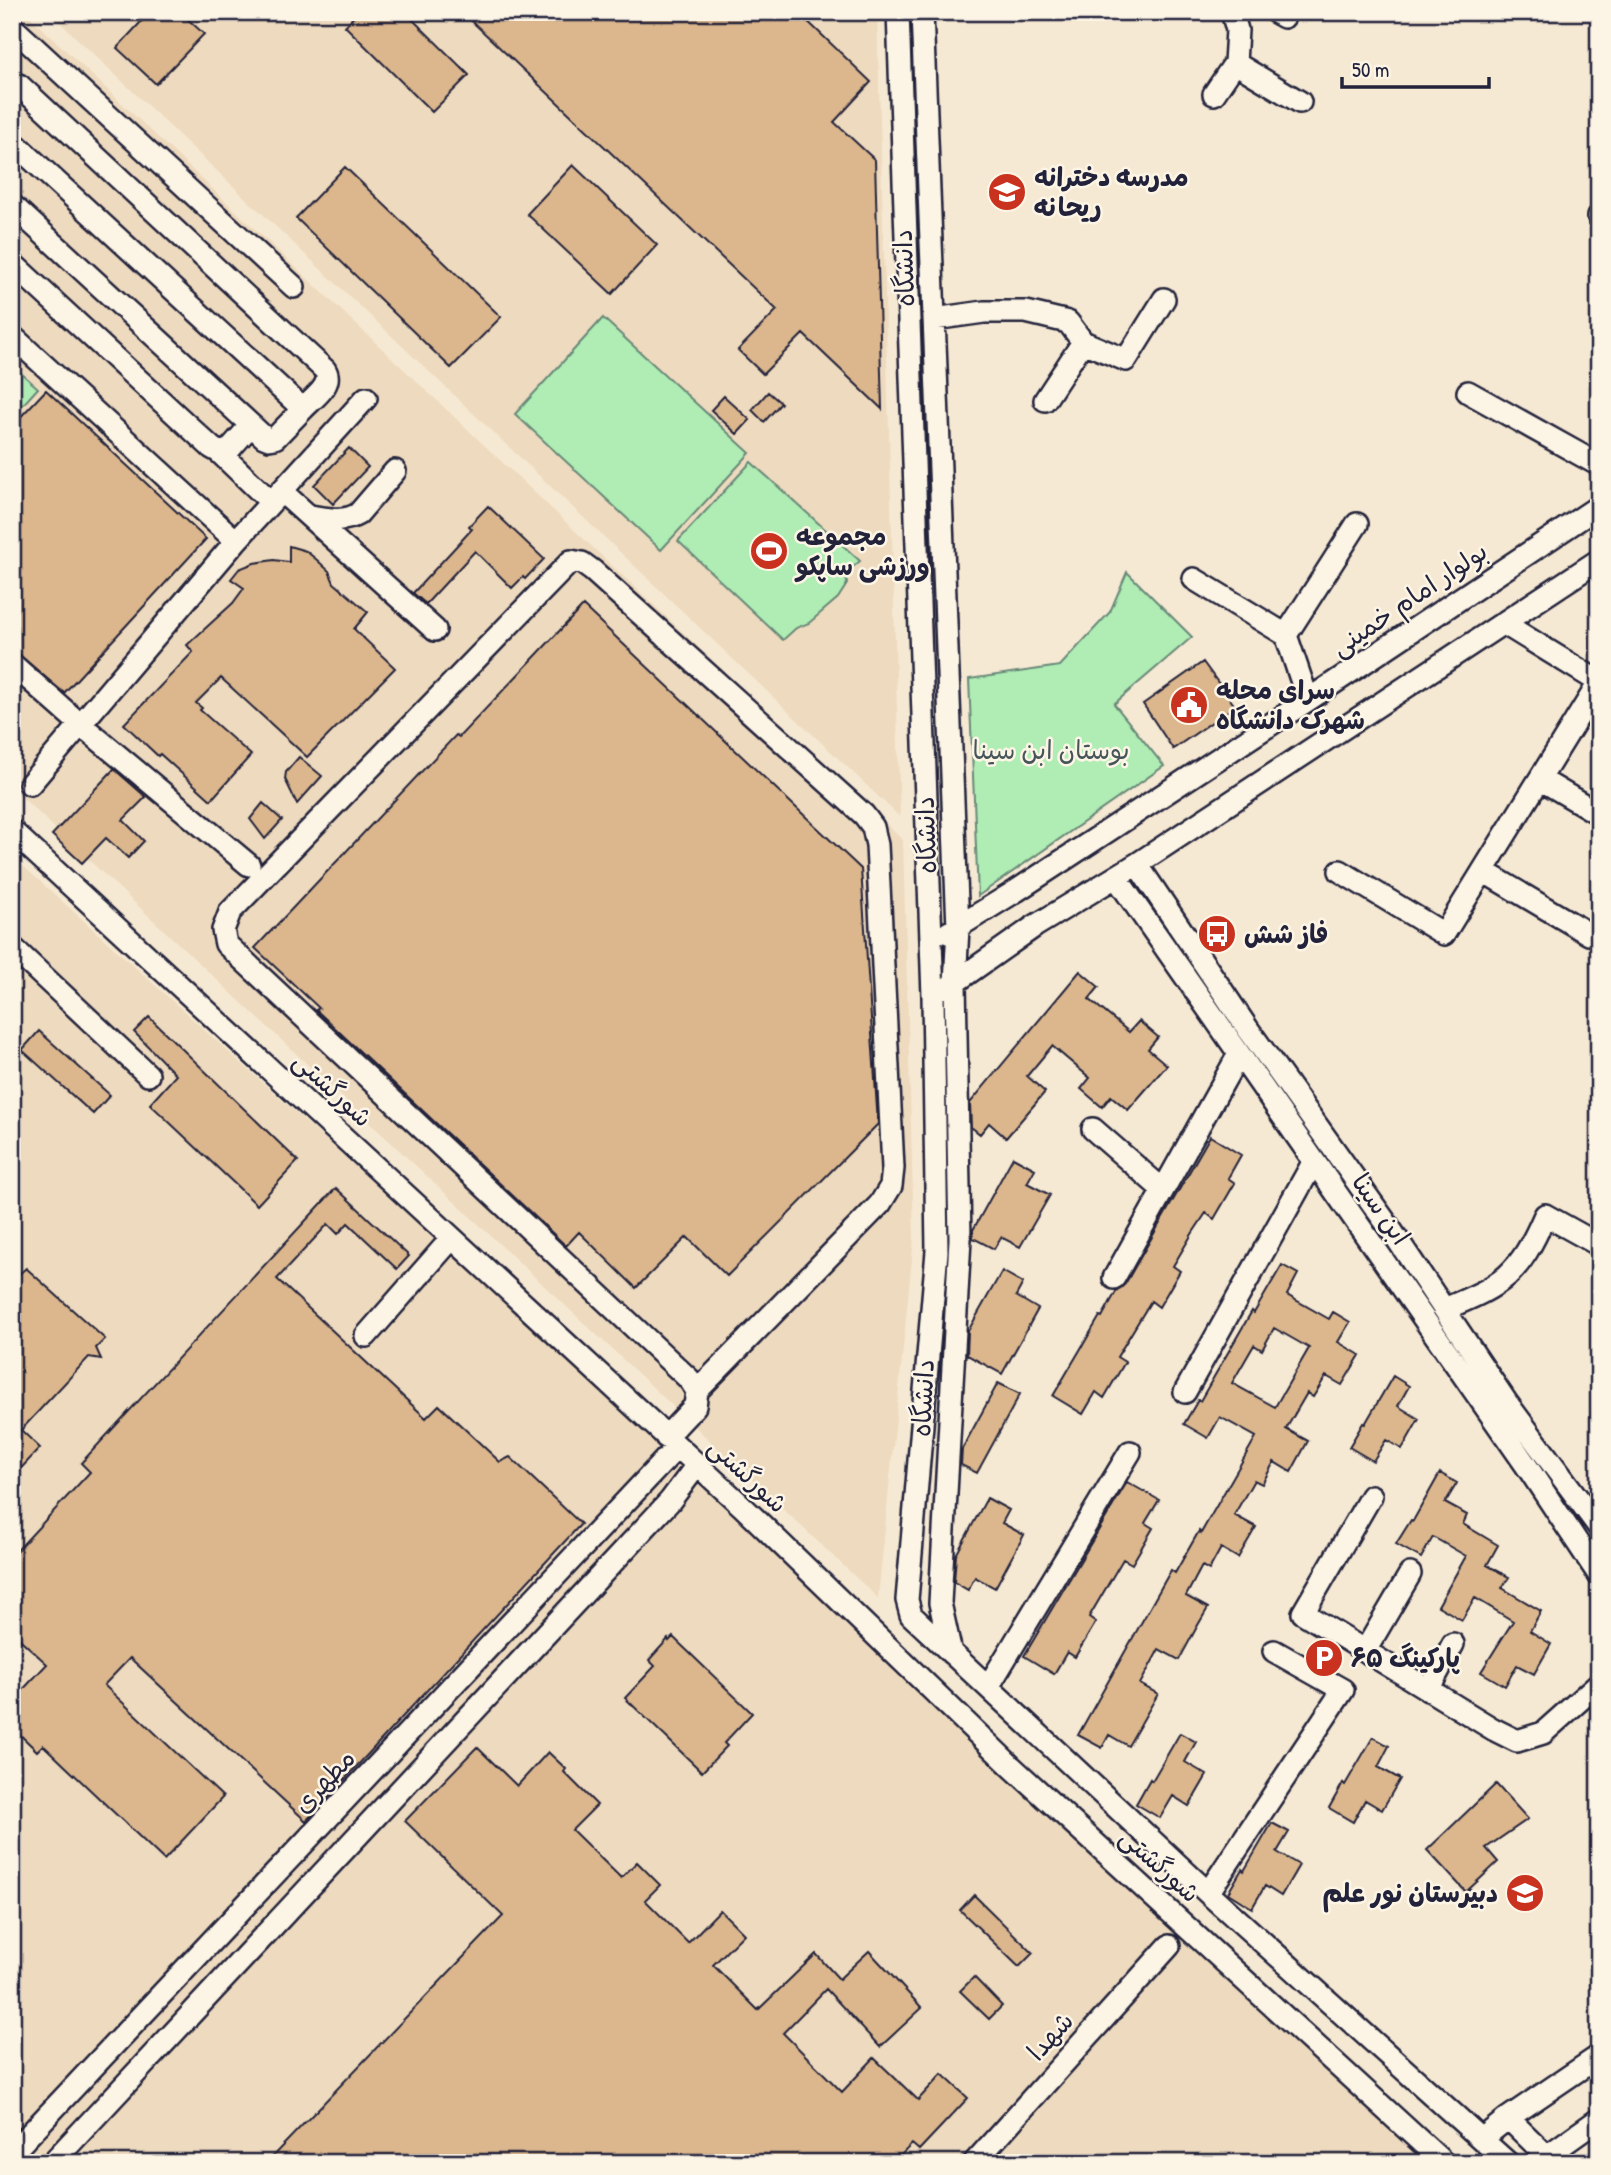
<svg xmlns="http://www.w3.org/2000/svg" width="1611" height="2175" font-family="'Patrick Hand','Playpen Sans Arabic',sans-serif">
  <rect width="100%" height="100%" fill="#f6e9d3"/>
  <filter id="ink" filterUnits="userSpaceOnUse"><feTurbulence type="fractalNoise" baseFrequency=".0143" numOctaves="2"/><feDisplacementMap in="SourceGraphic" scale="14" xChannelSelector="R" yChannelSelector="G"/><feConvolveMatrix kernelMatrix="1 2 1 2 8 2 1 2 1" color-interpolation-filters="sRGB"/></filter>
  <g filter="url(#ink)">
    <!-- built -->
    <path fill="#eedabe" d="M12,12H25L903,840L914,1238L878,1598L12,788Z
      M49,12H877L900,817Z
      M12,856L878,1639L1186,1914L1455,2163H12Z"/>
    <!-- green -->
    <path fill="#afedb4" stroke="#688878" stroke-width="2" d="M603,318L750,453L661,550L515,414Z
      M12,365L38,388L12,417Z
      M751,462L860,561L846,573L847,584L838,598L809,623L796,628L783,640L678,541Z
      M1127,572L1192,637L1114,704L1164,766L978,896L969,679L1060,666L1110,612Z"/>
    <!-- building -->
    <path fill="#dcb78d" stroke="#22223b" stroke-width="2" fill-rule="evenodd" d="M150,12H180L204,34L156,84L117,48Z
      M358,12H405L469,75L432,112L345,26Z
      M462,12H798L871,82L834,122L875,160L882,409L803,334L763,374L738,350L777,310Z
      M573,165L657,245L612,294L527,214Z
      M345,167L501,317L451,368L296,218Z
      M46,390L206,539L64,693L12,649V426Z
      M768,392L781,403L764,422L752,410Z
      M724,396L750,420L737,434L711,410Z
      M349,448L368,467L333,504L314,485Z
      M488,506L544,559L525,579L523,577L512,588L475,551L426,604L413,593L472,529L469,526Z
      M289,546L306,551L317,560L329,571L334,583L368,612L354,629L395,668L307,757L221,678L196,703L202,708L200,710L251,755L211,800L160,754L158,756L124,724L193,652L187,645L233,603L244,588L231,579L239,569L254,563L274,560L289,562Z
      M583,606L861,869L878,1124L727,1276L687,1237L636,1288L579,1232L566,1246L316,1010L319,1008L255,948L456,735L459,737Z
      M1203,662L1235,706L1173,749L1143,704Z
      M299,757L322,776L297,804L285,779L286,772Z
      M114,769L146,797L123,820L144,841L128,858L106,838L82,863L52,835Z
      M263,803L282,820L265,839L250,819Z
      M1080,971L1099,987L1089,999L1129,1032L1139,1021L1158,1037L1148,1049L1167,1065L1128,1110L1111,1096L1102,1107L1081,1089L1090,1078L1052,1046L1027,1076L1045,1092L1006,1138L989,1123L980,1134L971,1127L970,1103Z
      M149,1017L298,1161L257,1205L150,1104L176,1075L134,1032Z
      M39,1031L110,1095L93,1114L22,1050Z
      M1210,1136L1241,1155L1228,1178L1235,1183L1214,1219L1206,1213L1192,1234L1173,1266L1180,1271L1159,1307L1151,1301L1117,1357L1125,1362L1104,1398L1096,1392L1083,1414L1053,1396L1100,1316L1102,1317L1117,1290L1125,1284Z
      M1013,1157L1035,1169L1027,1183L1050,1195L1020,1247L1001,1237L994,1249L973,1238V1230Z
      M336,1188L409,1256L397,1269L348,1223L338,1234L328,1224L277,1279L426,1418L439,1405L500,1462L510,1457L581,1524L306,1821L130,1658L104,1685L223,1797L164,1860L43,1745L37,1751L12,1727V1711L22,1700L17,1696L47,1664L12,1632V1556L90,1472L81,1463Z
      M1282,1265L1298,1274L1287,1295L1329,1319L1333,1312L1350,1322L1338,1342L1360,1355L1342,1385L1326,1376L1313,1397L1307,1393L1286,1429L1308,1441L1291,1472L1274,1462L1262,1484L1254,1480L1234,1515L1256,1527L1238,1558L1221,1548L1209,1570L1202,1566L1186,1596L1208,1608L1198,1625L1179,1660L1159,1649L1140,1684L1158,1694L1128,1746L1109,1735L1102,1748L1078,1735L1171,1570L1175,1573L1199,1531L1201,1533L1256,1437L1220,1417L1208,1438L1184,1424L1198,1400L1200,1401L1252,1311L1254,1313ZM1274,1328L1309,1348L1275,1407L1232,1383L1254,1345L1262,1350Z
      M26,1268L105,1339L96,1348L101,1359L89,1357L21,1430L40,1448L12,1478V1274L18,1275Z
      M1002,1271L1023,1283L1016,1296L1038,1309L1002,1374L967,1355L968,1331Z
      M1393,1376L1409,1386L1398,1406L1419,1419L1402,1449L1386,1440L1373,1461L1349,1447L1363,1423L1365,1424Z
      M998,1383L1020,1394L977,1473L961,1465L962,1449Z
      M1440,1473L1457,1483L1445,1503L1467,1515L1463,1524L1498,1545L1487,1565L1509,1577L1502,1588L1541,1611L1530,1631L1551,1644L1534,1674L1517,1665L1505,1686L1481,1672L1513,1621L1475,1598L1462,1620L1438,1606L1466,1556L1433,1537L1421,1558L1396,1544L1411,1520L1413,1521Z
      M1127,1482L1159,1500L1145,1523L1153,1528L1132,1564L1123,1559L1089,1617L1096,1622L1075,1657L1067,1652L1054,1674L1024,1656Z
      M987,1498L1009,1510L1002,1523L1024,1535L995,1588L975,1577L968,1590L954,1582L956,1555Z
      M673,1637L752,1713L724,1743L727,1746L702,1772L625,1698L655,1666L649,1660L668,1639L669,1641Z
      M1180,1733L1196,1742L1185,1762L1207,1775L1189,1806L1173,1796L1160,1818L1136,1804L1150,1779L1152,1781Z
      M1373,1737L1389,1746L1378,1767L1400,1779L1382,1810L1365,1800L1353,1822L1329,1808L1343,1783L1345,1785Z
      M477,1747L517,1786L548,1752L566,1769L564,1772L597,1805L572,1830L621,1878L637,1862L660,1885L645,1900L688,1943L720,1910L744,1934L713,1965L758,2010L816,1954L839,1979L869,1951L922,2008L880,2047L826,1989L783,2033L842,2092L874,2058L918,2100L942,2074L968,2098L919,2150L912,2144L893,2163H266L503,1916L405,1821Z
      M1496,1784L1528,1819L1486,1848L1498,1862L1466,1892L1427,1850Z
      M1272,1823L1289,1832L1277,1852L1299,1865L1281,1896L1265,1886L1252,1908L1228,1893L1242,1869L1244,1871Z
      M974,1895L1033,1953L1019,1967L960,1910Z
      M974,1977L1002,2006L989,2019L960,1991Z"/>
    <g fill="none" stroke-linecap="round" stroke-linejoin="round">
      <defs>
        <path id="minor" d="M898,12L933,996L937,1251L907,1600L911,1615L1208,1893L1508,2163
          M922,12L958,928L955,983L960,1239L940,1603L951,1653
          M1275,12L1284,17
          M12,27L294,287
          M1235,63L1300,102
          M12,83L19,85L325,370C334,385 313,398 303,409
          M1214,94L1235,63L1237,30L1232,12
          M12,141L303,409L275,438L269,439L264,437L12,205
          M1599,216V217
          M12,263L212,448L219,452L271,502
          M934,319L984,312H1026L1068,322L1083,342L1045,400
          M12,336L236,541
          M1083,342L1126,360L1164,299
          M1468,392L1599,465
          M219,452L228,451L251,425
          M281,491L435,630
          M309,516C326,518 343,523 358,514L395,471
          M1194,579L1286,635L1308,700
          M1503,623L1599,682
          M1286,635L1357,524
          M12,664L80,724L249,865
          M1540,779L1599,814
          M30,784L236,541L366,398
          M12,831L742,1506L1012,1767L1444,2163
          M1137,864L1248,1029L1387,1224L1507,1403L1599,1527
          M1340,871L1444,934L1599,683
          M1483,871L1589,934
          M1116,877L1528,1468L1599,1575
          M948,933L1016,891L1308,700L1599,506
          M12,947L148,1075
          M947,988L1035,926L1137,864L1599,560
          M1093,1129L1163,1190
          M1114,1278L1239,1054
          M1444,1309C1504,1285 1519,1275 1545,1215L1599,1245
          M366,1336L452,1238
          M1185,1392L1314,1161
          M666,1437L695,1406L697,1391L689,1379L226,944L223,930L230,912L571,561L582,563L593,571L864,815L873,827L877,845L893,1168L891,1186L880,1204L697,1391
          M1371,1496L1303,1613L1493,1729L1517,1741L1543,1733L1599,1683
          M1365,1651L1410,1574
          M988,1687L1130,1452
          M1428,1690L1453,1644
          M1208,1893L1343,1690L1274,1651
          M1508,2118L1554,2163
          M1483,2138L1508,2118L1599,2056
          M12,2153L677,1447
          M52,2163L670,1501L697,1465
          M974,2163L1169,1946
          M1537,2163L1599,2119"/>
      </defs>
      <!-- minor casing -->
      <use href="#minor" stroke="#22223b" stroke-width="26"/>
      <!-- minor -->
      <use href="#minor" stroke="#fcf5e5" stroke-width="21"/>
    </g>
  </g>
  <!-- icons -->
  <defs>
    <symbol id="school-disc" viewBox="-11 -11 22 22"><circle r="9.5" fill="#c8321e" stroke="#fcf5e5"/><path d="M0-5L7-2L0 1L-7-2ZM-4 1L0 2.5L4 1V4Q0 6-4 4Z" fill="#fff"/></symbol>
    <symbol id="stadium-disc" viewBox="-11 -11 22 22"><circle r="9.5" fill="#c8321e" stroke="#fcf5e5"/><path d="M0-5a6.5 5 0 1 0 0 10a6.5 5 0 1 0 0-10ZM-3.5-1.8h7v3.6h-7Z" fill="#fff"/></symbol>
    <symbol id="civic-disc" viewBox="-11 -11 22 22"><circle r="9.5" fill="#c8321e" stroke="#fcf5e5"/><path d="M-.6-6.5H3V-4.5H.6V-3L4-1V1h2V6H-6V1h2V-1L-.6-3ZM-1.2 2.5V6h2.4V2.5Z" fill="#fff"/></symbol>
    <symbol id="bus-disc" viewBox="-11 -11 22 22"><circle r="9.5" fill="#c8321e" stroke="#fcf5e5"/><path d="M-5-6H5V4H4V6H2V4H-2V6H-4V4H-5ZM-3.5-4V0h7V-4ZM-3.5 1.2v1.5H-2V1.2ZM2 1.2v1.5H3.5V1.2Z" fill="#fff"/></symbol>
    <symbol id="parking-disc" viewBox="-11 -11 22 22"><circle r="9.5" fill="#c8321e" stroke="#fcf5e5"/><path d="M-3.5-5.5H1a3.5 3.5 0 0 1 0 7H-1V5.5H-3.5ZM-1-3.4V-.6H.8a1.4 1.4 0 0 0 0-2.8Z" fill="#fff"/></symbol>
  </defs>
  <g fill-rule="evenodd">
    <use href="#school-disc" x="985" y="170" width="44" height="44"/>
    <use href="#stadium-disc" x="747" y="529" width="44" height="44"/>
    <use href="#civic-disc" x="1167" y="683" width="44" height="44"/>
    <use href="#bus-disc" x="1195" y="912" width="44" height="44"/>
    <use href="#parking-disc" x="1302" y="1636" width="44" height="44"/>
    <use href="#school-disc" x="1503" y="1871" width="44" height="44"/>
  </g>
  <g text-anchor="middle" stroke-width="5" stroke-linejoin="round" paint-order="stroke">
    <!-- poi labels -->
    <g font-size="26" font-weight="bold" fill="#22223b" stroke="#fcf5e5" text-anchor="start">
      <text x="1034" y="186">مدرسه دخترانه<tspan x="1034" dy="30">ریحانه</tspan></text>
      <text x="796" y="545">مجموعه<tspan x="796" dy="30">ورزشی ساپکو</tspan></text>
      <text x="1216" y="699">سرای محله<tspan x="1216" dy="30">شهرک دانشگاه</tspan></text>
      <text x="1244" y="943">فاز شش</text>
      <text x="1351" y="1667">پارکینگ ۶۵</text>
      <text x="1498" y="1902" text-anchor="end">دبیرستان نور علم</text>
    </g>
    <!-- street labels -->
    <g font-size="26" fill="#22223b" stroke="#fcf5e5">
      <text transform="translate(904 268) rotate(-92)" y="9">دانشگاه</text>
      <text transform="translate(1409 599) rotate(-34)" y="9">بولوار امام خمینی</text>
      <text transform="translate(926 835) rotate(-92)" y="9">دانشگاه</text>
      <text transform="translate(333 1089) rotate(43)" y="9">شورگشتی</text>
      <text transform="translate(1381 1209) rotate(55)" y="9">ابن سینا</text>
      <text transform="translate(923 1398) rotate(-87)" y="9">دانشگاه</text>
      <text transform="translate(748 1475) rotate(43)" y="9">شورگشتی</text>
      <text transform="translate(324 1781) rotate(-47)" y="9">مطهری</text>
      <text transform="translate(1160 1865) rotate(42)" y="9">شورگشتی</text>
      <text transform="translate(1050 2036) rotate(-48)" y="9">شهدا</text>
    </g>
    <!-- park labels -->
    <g font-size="26" fill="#455559" stroke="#fcf5e5">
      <text x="1051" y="759">بوستان ابن سینا</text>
    </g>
  </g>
  <!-- margin -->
  <rect width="1611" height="2175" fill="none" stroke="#fcf5e5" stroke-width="42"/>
  <rect x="21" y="21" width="1569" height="2133" fill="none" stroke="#22223b" stroke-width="2.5" filter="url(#ink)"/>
  <!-- scale -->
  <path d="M1342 77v10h147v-10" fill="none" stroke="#22223b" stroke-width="3.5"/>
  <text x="1352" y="77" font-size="21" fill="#22223b" stroke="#fcf5e5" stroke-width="5" paint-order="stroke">50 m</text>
</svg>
